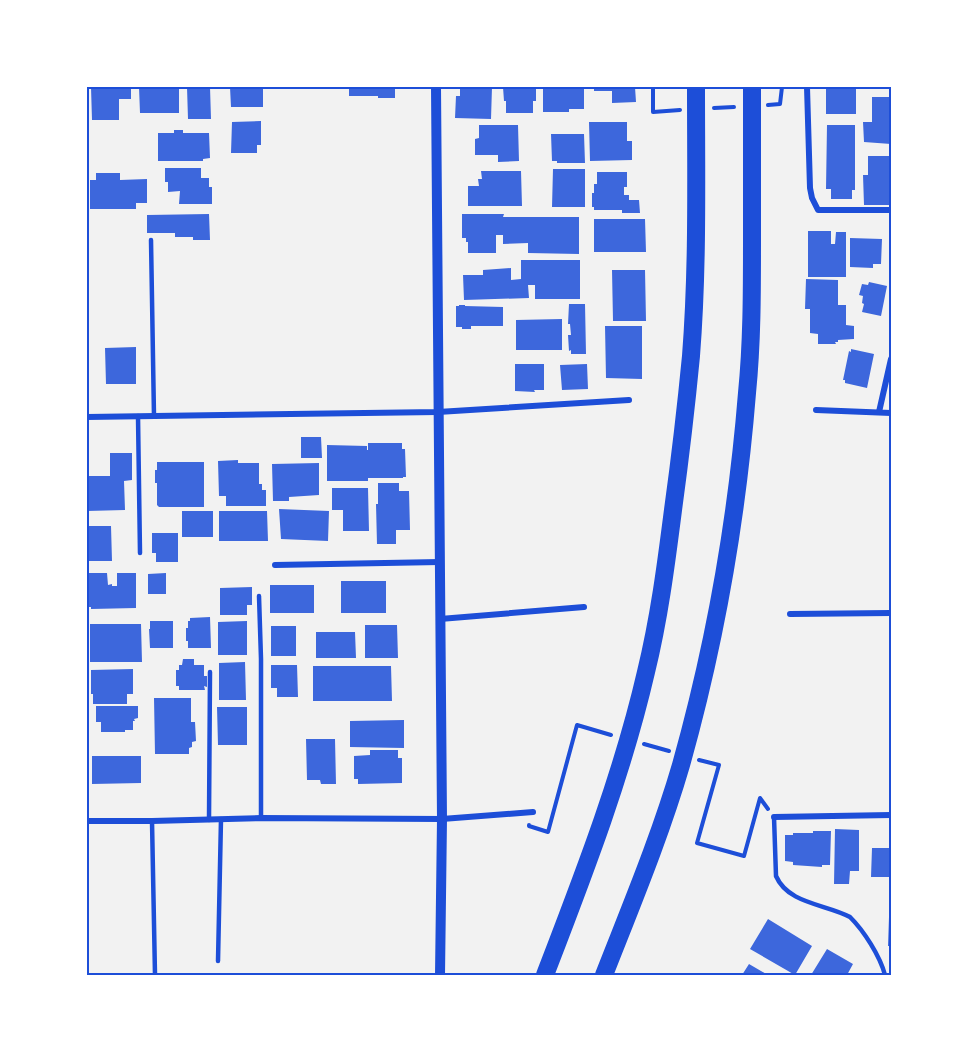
<svg xmlns="http://www.w3.org/2000/svg" width="978" height="1062" font-family="'Times New Roman',serif">
  <rect width="100%" height="100%" fill="#f2f2f2"/>
  <!-- building -->
  <path fill="#3d67dc" d="M91,87H131V99H119V120H92Z
    M139,87H179V113H140Z
    M187,87H210L211,119H188Z
    M230,87H263V107H231Z
    M349,87H395V98H378V96H349Z
    M460,87H492L491,119L455,118L456,96H460Z
    M503,87H536V101H533V113H506V101H504Z
    M543,87H584V109H569V112H543Z
    M594,87H635L636,102L612,103V91H594Z
    M826,87H856V114H826Z
    M872,97H891V144L864,142L863,122H872Z
    M261,121V145H257V153H231L232,122Z
    M589,122H627V141H632V160L590,161Z
    M479,125H518L519,161L498,162V155H475V139L479,138Z
    M827,125H855V190H852V199H831V189H826Z
    M174,130H183V133H209L210,158L203,159V161H158V133H174Z
    M551,134H584L585,163H557V161H552Z
    M868,156H891V205H864L863,175H868Z
    M165,168H201V178H209V187H212V204H179L180,191L168,192V182H165Z
    M553,169H585V207H552Z
    M481,171H521L522,206H468V186H479L478,179H482Z
    M597,172H627V187H624V195H629V200H639L640,213H622V210H594V207H592V193H594V184H597Z
    M96,173H120V180L147,179V203H136V209H90V180H96Z
    M209,214L210,240H193V237H175V233H147V215Z
    M462,214H504L503,217H579V254L528,253V243L503,244V235H496V253H468V242H466V238H462Z
    M594,219H645L646,252H594Z
    M808,231H831V244H835L836,232H846V277H808Z
    M850,238L882,239L881,264H873V268L850,267Z
    M521,260H580V299H535V285H528L529,298L464,300L463,275H483V270L511,268V280L521,279Z
    M612,270H645L646,321H613Z
    M806,279L838,280V305H846V325L854,326V339L838,340V342H835L836,344H818V334L810,333V309H805Z
    M869,282L887,286L881,316L862,312L864,304L862,303L863,296L859,295L862,284L868,285Z
    M569,304H585L586,354H571V350L569,351L568,335H571L570,324H568Z
    M459,305H465V306L503,307V326H471V329H462V327H456V306H459Z
    M562,319V350H516V320Z
    M605,326H642V379L606,378Z
    M136,347V384H106L105,348Z
    M851,349L874,354L867,388L845,383V380H843L849,351L851,352Z
    M515,364H544V390H534L535,392L515,391Z
    M587,364L588,389L562,390L560,365Z
    M301,437H321L322,458H301Z
    M368,443H402V449H405L406,477H403V478H368V481H327V445L367,446V450H368Z
    M110,453H132V480L124,481L125,510L87,511V476H110Z
    M238,460V463H259V484H262V490H266V506H226V496H219L218,461Z
    M157,462H204V507H159L157,505V483H155V470H157Z
    M319,463V495L289,497V501H273L272,464Z
    M378,483H399V491H409L410,530H396V544H377L376,504H378Z
    M332,488H368L369,531H343V510H332Z
    M279,509L329,511L328,541L281,539Z
    M182,511H213V537H182Z
    M219,511H267L268,541H219Z
    M87,526H111L112,561H87Z
    M152,533H178V562H156V553H152Z
    M88,573H107L108,585L112,584V586H117V573H136V608L91,609V607H89Z
    M166,573V594H148V574Z
    M341,581H386V613H341Z
    M270,585H314V613H270Z
    M252,587V605H247V615H220V588Z
    M210,617L211,648H188V641H186V628H188V621H190V618Z
    M150,621H173V648H150L149,629H150Z
    M247,621V655H218V622Z
    M90,624H141L142,662H90Z
    M365,625H397L398,658H365Z
    M271,626H296V656H271Z
    M316,632H355L356,658H316Z
    M183,659H194V665H204V676H207V687L204,686L205,690H179V686H176V670H179V665H182Z
    M245,662L246,700H219V663Z
    M271,665H297L298,697H277V688H271Z
    M313,666H391L392,701H313Z
    M133,669V694H127V704H93V694H91V670Z
    M154,698H191V722H195L196,741L192,742V747L189,748V754H155Z
    M96,706H138V718L134,719L135,721H133V730H125V732H101V722H96Z
    M217,707H247V745H218Z
    M404,720V748L350,747V721Z
    M306,739H335L336,784H321L320,780H307Z
    M370,750H398V758H402V783L358,784V779H354V756L370,755Z
    M92,756H141V783L92,784Z
    M835,829L859,830V871H850L849,884H834Z
    M813,831H831L830,865H822V867L793,865V862L785,861V835H793V833H813Z
    M872,848H891V877H871Z
    M889,917H891V946H888Z
    M768,919L812,946L795,975L750,949Z
    M827,949L853,964L847,975H811Z
    M749,964L768,975H742Z"/>
  <g fill="none" stroke-linecap="round" stroke-linejoin="round">
    <!-- path -->
    <path stroke="#1d4ed8" stroke-width="4" d="M653,87V112L680,110
      M768,105L780,104L782,87
      M714,108L734,107
      M644,744L669,751
      M699,760L719,765L697,843L744,856L760,798L768,809
      M529,825V826L548,832L577,725L611,735"/>
    <!-- service -->
    <path stroke="#1d4ed8" stroke-width="4.5" d="M151,240L154,416
      M138,416L140,553
      M259,596L261,659V818
      M774,817L776,876C788,904 826,904 850,917C864,931 880,956 885,975
      M209,820L210,672
      M152,821L155,975
      M218,961L221,819"/>
    <!-- minor -->
    <path stroke="#1d4ed8" stroke-width="6" d="M807,87L810,188L812,198L818,210H891
      M816,410L891,413
      M879,412L891,359
      M87,417L438,412L629,400
      M275,565L440,562
      M790,614L891,613
      M440,619L584,607
      M774,817L891,815
      M87,821H152L261,818L442,819L533,812"/>
    <!-- tertiary -->
    <path stroke="#1d4ed8" stroke-width="10" d="M436,87L442,819L440,975"/>
    <!-- motorway -->
    <path stroke="#1d4ed8" stroke-width="18" d="M545,975C583,876 622,776 646,672C659,619 666,565 673,510C680,459 686,408 691,356C698,267 696,176 696,87
      M604,975C631,906 660,837 681,765C715,644 737,518 747,393C752,343 752,292 752,242C752,190 752,139 752,87"/>
  </g>
  <!-- border -->
  <rect width="978" height="1062" fill="none" stroke="#ffffff" stroke-width="177"/>
  <rect x="88" y="88" width="802" height="886" fill="none" stroke="#1d4ed8" stroke-width="2"/>
</svg>
